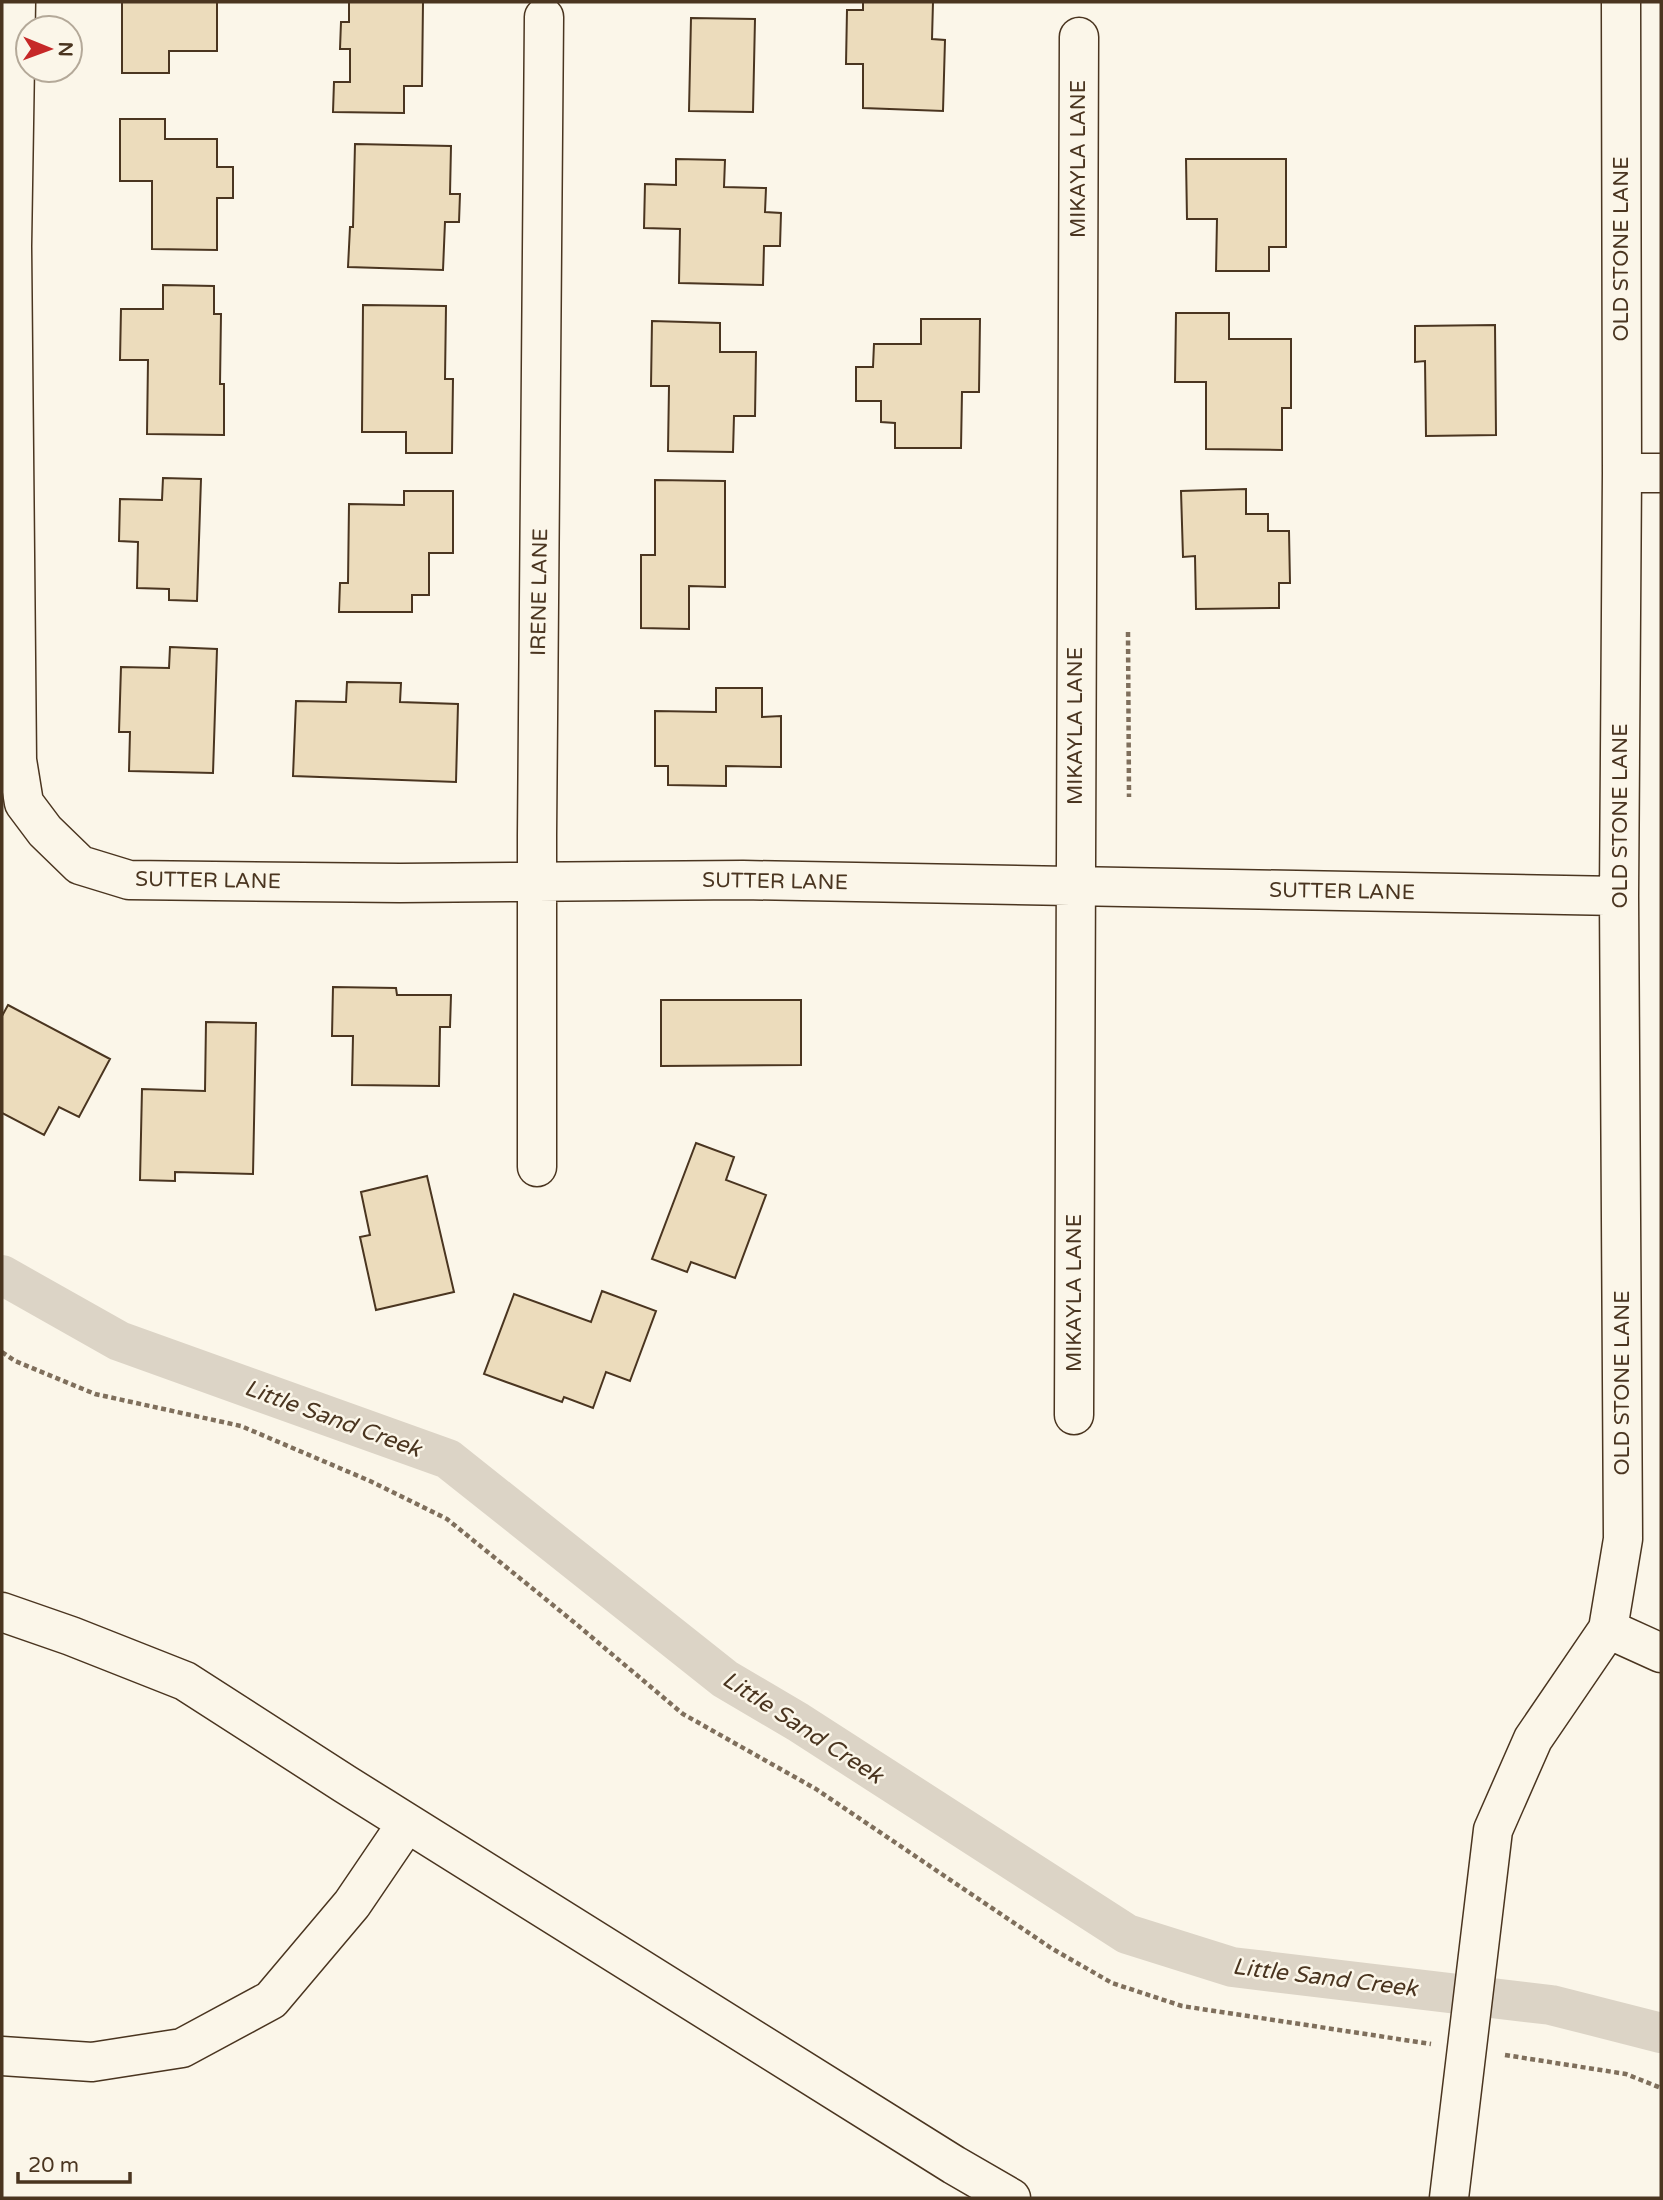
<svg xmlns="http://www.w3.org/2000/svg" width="1663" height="2200" font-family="'Varela Round',sans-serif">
  <rect width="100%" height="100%" fill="#fbf6e9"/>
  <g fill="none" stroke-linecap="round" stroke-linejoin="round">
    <!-- canal -->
    <path stroke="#dcd4c6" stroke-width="40" d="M2,1275L119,1341L448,1459L725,1679L798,1722L1127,1934L1232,1967L1551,2005L1661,2033"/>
  </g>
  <!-- building -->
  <path fill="#ecdcbc" stroke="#4a3520" stroke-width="2" d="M122,2H217V51H169V73H122Z
    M349,2H423L422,86H404V113L333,112L334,82H350V49H340L341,22H349Z
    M863,2H933L932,39L945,40L943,111L863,108V64H846L847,10H863Z
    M691,18L755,19L753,112L689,111Z
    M120,119H165V139H217V167H233V198H217V250L152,249V181H120Z
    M355,144L451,146L450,194H460L459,222H445L443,270L348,267L350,227H353Z
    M676,159L725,160L724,187L766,188L765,212L781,213L780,246H764L763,285L679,283L680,229L644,228L645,184L676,185Z
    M1186,159H1286V247H1269V271H1216L1217,219H1187Z
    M163,285L214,286V314H221L220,384H224V435L147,434L148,360H120L121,309H163Z
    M363,305L446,306L445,379H453L452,453H406V432H362Z
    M1176,313H1229V339H1291V408H1282V450L1206,449V382H1175Z
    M921,319H980L979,392H962L961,448H895V423L881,422V401H856V367H873L874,344H921Z
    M652,321L720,323V352H756L755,416H734L733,452L668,451L669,386H651Z
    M1495,325L1496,435L1426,436L1425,361L1415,362V326Z
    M163,478L201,479L197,601L169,600V589L137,588L138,542L119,541L120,499L162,500Z
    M655,480L725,481V587L689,586V629L641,628V555H655Z
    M1246,489V514H1268V531H1289L1290,583H1279V608L1196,609L1195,556L1183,557L1181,491Z
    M404,491H453V553H429V595H412V612H339L340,583H348L349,504L404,505Z
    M170,647L217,649L213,773L129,771L130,732H119L121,667L169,668Z
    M347,682L401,683L400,702L458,704L456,782L293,776L296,701L346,702Z
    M716,688H762V717L781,716V767L726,766V786L668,785V766H655V711L716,712Z
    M333,987L396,988L397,995H451L450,1027H440L439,1086L352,1085L353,1036H332Z
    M661,1000H801V1065L661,1066Z
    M8,1005L110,1059L79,1117L59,1107L44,1135L2,1113V1016Z
    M206,1022L256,1023L253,1174L175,1172V1181L140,1180L142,1089L205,1091Z
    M696,1143L734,1157L726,1180L766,1195L735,1278L691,1262L687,1272L652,1259Z
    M427,1176L454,1292L376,1310L360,1237L370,1235L361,1192Z
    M602,1291L656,1311L630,1381L606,1372L593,1408L564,1397L562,1402L484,1374L514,1294L591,1322Z"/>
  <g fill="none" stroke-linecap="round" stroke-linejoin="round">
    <defs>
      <path id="minor" d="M16,2L12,246L17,760L24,803L45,831L80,865L129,880L400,883L743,880L1619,896
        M1622,473H1661
        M537,1167V836L544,17
        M1074,1415L1079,37
        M2,1612L71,1636L185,1681L345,1784L954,2165L1011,2198
        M1608,1629L1661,1653
        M2,2056L92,2062L182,2048L271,2000L352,1904L407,1823
        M1449,2198L1493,1830L1533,1739L1608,1629L1623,1539L1619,896L1622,473L1621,2"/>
    </defs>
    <!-- minor casing -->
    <use href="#minor" stroke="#4a3520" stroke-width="41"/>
    <!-- path -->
    <path stroke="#7f6f5c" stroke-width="4.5" stroke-dasharray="5 3.5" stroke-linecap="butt" d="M1128,632L1129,797
      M2,1352L15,1361L95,1394L241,1426L370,1481L447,1519L575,1623L683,1714L816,1789L1051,1948L1112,1983L1182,2006L1431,2044
      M1505,2055L1626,2074L1661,2088"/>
    <!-- minor -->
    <use href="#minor" stroke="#fbf6e9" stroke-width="38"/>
  </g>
  <g text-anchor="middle" stroke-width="5" stroke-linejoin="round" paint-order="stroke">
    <!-- street labels -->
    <g font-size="21" fill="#4a3520" stroke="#fbf6e9">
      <text transform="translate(1078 159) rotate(-90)" y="7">MIKAYLA LANE</text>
      <text transform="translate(1621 249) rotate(-90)" y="7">OLD STONE LANE</text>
      <text transform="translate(539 592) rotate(-89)" y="7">IRENE LANE</text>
      <text transform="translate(1075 726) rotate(-90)" y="7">MIKAYLA LANE</text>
      <text transform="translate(1620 816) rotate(-90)" y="7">OLD STONE LANE</text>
      <text transform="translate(208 880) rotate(1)" y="7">SUTTER LANE</text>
      <text transform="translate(775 881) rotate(1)" y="7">SUTTER LANE</text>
      <text transform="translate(1342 891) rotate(1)" y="7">SUTTER LANE</text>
      <text transform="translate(1074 1293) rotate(-90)" y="7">MIKAYLA LANE</text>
      <text transform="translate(1622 1383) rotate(-90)" y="7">OLD STONE LANE</text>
    </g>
    <!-- water labels -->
    <g font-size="23" font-style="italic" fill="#4a3520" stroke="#fbf6e9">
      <text transform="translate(333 1418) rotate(20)" y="8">Little Sand Creek</text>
      <text transform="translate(803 1727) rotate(33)" y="8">Little Sand Creek</text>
      <text transform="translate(1325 1977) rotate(7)" y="8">Little Sand Creek</text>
    </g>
  </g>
  <!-- border -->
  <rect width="1663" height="2200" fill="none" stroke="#4a3520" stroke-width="7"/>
  <!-- north arrow -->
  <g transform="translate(49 49) rotate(91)"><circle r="33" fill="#fbf6e9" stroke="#b4a999" stroke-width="2"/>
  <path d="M0-5L12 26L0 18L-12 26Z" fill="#c62828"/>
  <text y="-10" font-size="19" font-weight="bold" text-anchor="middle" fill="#4a3520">N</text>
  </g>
  <!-- scale -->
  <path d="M18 2172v10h112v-10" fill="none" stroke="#4a3520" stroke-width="3.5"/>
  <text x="28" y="2172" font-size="21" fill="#4a3520" stroke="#fbf6e9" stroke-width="5" paint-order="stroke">20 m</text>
</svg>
